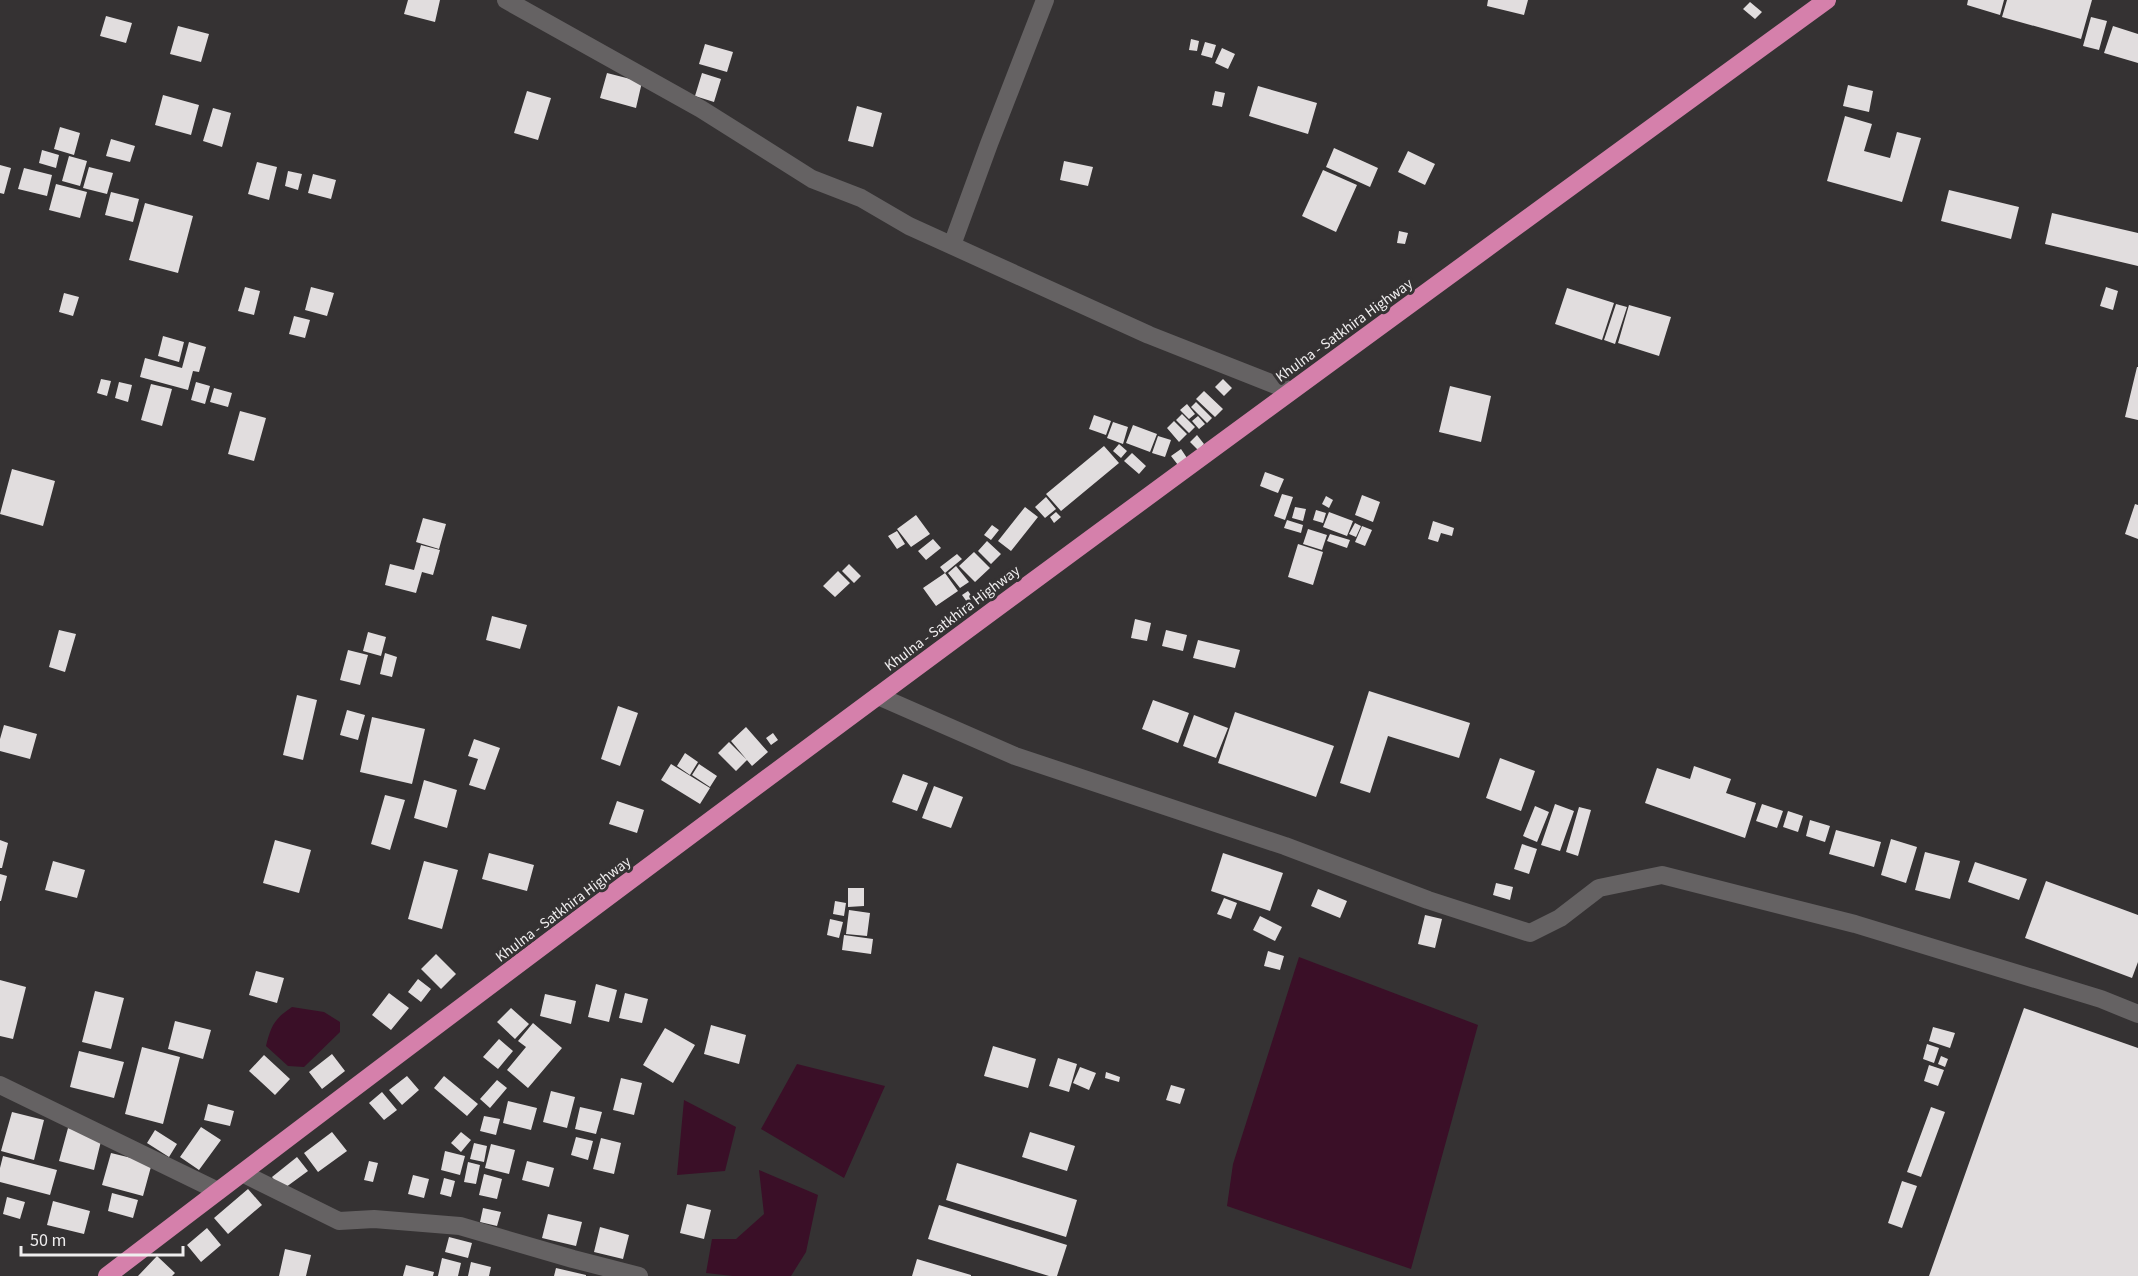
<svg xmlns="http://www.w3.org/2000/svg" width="2138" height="1276" font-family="'Source Sans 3',sans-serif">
  <rect width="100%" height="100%" fill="#353233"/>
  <!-- water -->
  <path fill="#3a0f27" d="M1299,957L1478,1025L1411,1269L1227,1206L1233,1164Z
    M292,1007L324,1012L340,1022V1032L304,1067L288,1066L266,1046C271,1026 274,1019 292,1007Z
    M797,1064L885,1086L844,1178L761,1129Z
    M684,1100L736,1127L725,1171L677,1175Z
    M759,1170L818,1195L806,1252L791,1276H733L706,1273L712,1239H736L764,1214Z"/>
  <!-- building -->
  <path fill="#e1ddde" d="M408,0H440L435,22L404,14Z
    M1488,0H1528L1524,15L1487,6Z
    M1968,0H2004L2000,15L1967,5Z
    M2007,0H2092L2081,39L2002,17Z
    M1750,2L1762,12L1755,19L1743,9Z
    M106,16L132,23L126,43L100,36Z
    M2091,17L2107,21L2099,50L2083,46Z
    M178,26L209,34L201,62L170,54Z
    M2113,26L2138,34V63L2104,53Z
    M1191,39L1199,41L1197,51L1189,50Z
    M1205,42L1216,45L1212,58L1201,55Z
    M705,44L733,52L727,72L699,64Z
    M1222,48L1235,54L1228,69L1215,63Z
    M607,73L642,82L636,108L600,98Z
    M702,73L721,79L714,102L695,96Z
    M1848,85L1873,91L1869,112L1843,106Z
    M1258,86L1317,103L1308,134L1249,116Z
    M527,91L551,98L538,140L514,133Z
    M1215,91L1225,93L1222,107L1212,105Z
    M163,95L199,105L191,135L155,125Z
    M857,106L882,113L873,147L848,141Z
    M213,108L231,113L222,147L203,141Z
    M1845,116L1872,124L1864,151L1890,158L1897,132L1921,138L1902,202L1827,181Z
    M60,127L80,133L74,155L54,149Z
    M111,139L135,146L130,162L106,156Z
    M1334,148L1378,168L1370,187L1326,167Z
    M42,150L59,155L56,168L39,163Z
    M1408,151L1435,164L1425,185L1398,172Z
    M69,156L87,161L80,186L62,181Z
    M1064,161L1093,167L1088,186L1060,180Z
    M257,162L277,167L269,200L248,194Z
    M0,165L11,168L4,194L0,193Z
    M89,167L113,173L107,194L83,188Z
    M24,168L52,175L47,196L18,189Z
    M1323,170L1357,185L1336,232L1302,216Z
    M288,171L302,174L298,190L285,186Z
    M313,174L336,180L331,199L308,193Z
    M56,184L87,192L80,218L49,210Z
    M1949,190L2019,207L2011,239L1941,221Z
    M111,192L139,199L133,222L105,215Z
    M145,203L193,216L178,273L129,260Z
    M2052,213L2138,233V266L2045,244Z
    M1399,231L1408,233L1405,244L1397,243Z
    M245,287L260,291L254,315L238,311Z
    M311,287L334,293L327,316L305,310Z
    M2106,287L2118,291L2113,310L2100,306Z
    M1567,288L1614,303L1602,340L1555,324Z
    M64,293L79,297L73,316L59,312Z
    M1616,304L1627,307L1615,344L1604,340Z
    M1629,305L1671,317L1659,356L1618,343Z
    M294,316L310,320L305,338L289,334Z
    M163,336L184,342L179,362L158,356Z
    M189,342L206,347L199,372L193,371L188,390L140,377L145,358L182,368Z
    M2137,367H2138V420L2125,417Z
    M101,379L111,381L107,396L97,393Z
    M1223,379L1232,388L1224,396L1215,387Z
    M119,382L132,385L128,402L115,398Z
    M196,382L210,386L205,404L191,400Z
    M151,384L172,389L162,426L141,420Z
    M1450,386L1491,396L1481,442L1439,432Z
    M214,388L232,393L228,407L210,402Z
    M1204,391L1223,409L1215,417L1196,399Z
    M1196,402L1212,418L1207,423L1191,407Z
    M1187,404L1195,414L1189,419L1180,410Z
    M240,411L266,418L254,461L228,454Z
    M1182,414L1195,427L1189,433L1176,420Z
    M1094,415L1111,421L1106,435L1089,429Z
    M1198,416L1205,424L1199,429L1192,421Z
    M1174,421L1187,434L1179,442L1167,428Z
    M1113,422L1128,427L1123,444L1107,438Z
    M1133,425L1157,434L1150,452L1126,443Z
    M1197,435L1204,444L1198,450L1190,442Z
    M1158,436L1171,440L1165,457L1152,453Z
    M1119,444L1127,451L1121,458L1113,451Z
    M1104,446L1119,463L1061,511L1046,494Z
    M1181,449L1187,458L1178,465L1171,456Z
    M1132,453L1146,466L1139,474L1124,461Z
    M12,469L55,481L43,526L0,514Z
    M1265,472L1284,479L1278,493L1260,486Z
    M1282,494L1293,497L1285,520L1274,516Z
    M1362,495L1380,502L1373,522L1355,515Z
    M1326,496L1333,500L1329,508L1322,504Z
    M1046,497L1056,509L1045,518L1035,507Z
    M2135,504L2138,505V539L2125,534Z
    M1025,507L1038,517L1011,551L998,541Z
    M1295,507L1306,509L1303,521L1292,518Z
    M1316,510L1326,513L1323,523L1313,520Z
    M1056,512L1061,517L1054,523L1050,517Z
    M1329,512L1353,521L1347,536L1323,527Z
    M916,515L930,534L911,547L897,529Z
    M423,518L446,524L439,549L416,542Z
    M1287,520L1303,525L1301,533L1284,528Z
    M1433,521L1454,528L1452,536L1441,533L1438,542L1428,539Z
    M1355,523L1361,526L1356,537L1349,534Z
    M992,525L999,530L991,540L984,535Z
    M1362,526L1372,530L1365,546L1355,542Z
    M1308,529L1327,535L1322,550L1303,544Z
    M897,531L905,544L897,549L888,536Z
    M1330,534L1350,540L1347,548L1327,541Z
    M933,539L941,548L926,560L918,551Z
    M987,541L1001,554L991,564L978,551Z
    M1298,544L1323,552L1313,585L1288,577Z
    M421,545L440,550L433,575L422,572L416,593L385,585L390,564L414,570Z
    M974,552L990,568L975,582L959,566Z
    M957,554L962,559L945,573L940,567Z
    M849,564L861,576L854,583L842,571Z
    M956,566L969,582L960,588L948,573Z
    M838,571L850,583L835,597L823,586Z
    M945,573L958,591L936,606L923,588Z
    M968,591L973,598L967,602L962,595Z
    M492,616L527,625L520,649L486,640Z
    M1135,619L1151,623L1147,641L1131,638Z
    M59,630L76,634L65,672L49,667Z
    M1166,630L1187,635L1183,651L1162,646Z
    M368,632L386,637L381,656L363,651Z
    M1198,640L1240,650L1235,668L1193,658Z
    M348,650L368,655L360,685L340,680Z
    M385,653L397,657L392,677L380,674Z
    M1369,691L1470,723L1459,758L1388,736L1370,793L1340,783Z
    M297,695L317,700L303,760L283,755Z
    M1153,700L1189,713L1178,743L1142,729Z
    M618,706L638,713L620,766L601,759Z
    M347,710L365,715L358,740L340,735Z
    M1235,712L1334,746L1316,797L1218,763Z
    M1194,715L1228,728L1216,758L1183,746Z
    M372,717L425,729L412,784L360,772Z
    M4,725L37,734L30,759L0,751V739Z
    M746,727L768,752L752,766L731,741Z
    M773,733L778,740L771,745L766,738Z
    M474,739L500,748L485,790L469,785L478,759L468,756Z
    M729,742L747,760L736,771L718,753Z
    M685,753L698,762L690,775L677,766Z
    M1500,758L1535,771L1521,811L1486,798Z
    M671,764L710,788L700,804L661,780Z
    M699,764L717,776L710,787L692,775Z
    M1694,766L1731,779L1726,793L1756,803L1745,838L1645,803L1657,768L1690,779Z
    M903,774L928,783L917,811L892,802Z
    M424,780L457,790L447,828L414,818Z
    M934,786L963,797L951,828L922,818Z
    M385,795L405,800L390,850L371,844Z
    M617,801L644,810L637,833L609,824Z
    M1555,804L1574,811L1560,851L1541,845Z
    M1762,804L1783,811L1777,828L1756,821Z
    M1535,806L1549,812L1537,842L1523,836Z
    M1579,807L1591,810L1578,856L1566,852Z
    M1788,811L1803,816L1798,832L1783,827Z
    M1810,820L1830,826L1825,842L1806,836Z
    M1836,830L1881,842L1874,867L1829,854Z
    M1891,839L1917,847L1906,883L1881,875Z
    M0,840L8,843L2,868H0Z
    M275,840L311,850L299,893L263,883Z
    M1522,844L1537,849L1529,874L1514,869Z
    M1925,852L1960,861L1950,899L1915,890Z
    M489,853L534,865L527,891L482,879Z
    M1223,853L1283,873L1270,911L1211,891Z
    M53,861L85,870L77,898L45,890Z
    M424,861L458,870L442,929L408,919Z
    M1975,862L2027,879L2019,900L1968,882Z
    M0,874L7,876L1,901H0Z
    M2046,881L2138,915V962L2132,978L2025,938Z
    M1496,883L1513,887L1510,900L1493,895Z
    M848,888H864V906L848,907Z
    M1318,889L1347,901L1340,918L1311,906Z
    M1224,898L1237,903L1231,919L1217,914Z
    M835,901L846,903L844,916L833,914Z
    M849,910L870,913L867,936L846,934Z
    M1425,915L1442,919L1435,948L1418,944Z
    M1260,916L1282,927L1275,941L1253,930Z
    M830,919L843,922L839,938L827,935Z
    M844,935L873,939L871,954L842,950Z
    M1268,951L1284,956L1280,970L1264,966Z
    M436,954L456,974L441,989L421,969Z
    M256,971L284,978L277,1003L249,995Z
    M418,979L431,989L421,1002L408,992Z
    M0,980L26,987L13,1039L0,1036Z
    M596,984L617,990L609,1022L588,1017Z
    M95,991L124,998L111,1049L82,1042Z
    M389,993L409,1008L391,1030L372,1015Z
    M625,993L648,999L642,1023L619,1018Z
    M545,994L576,1001L571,1024L540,1016Z
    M511,1008L529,1024L515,1039L497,1022Z
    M2024,1008L2138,1048V1276H1929Z
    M175,1021L211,1030L203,1059L168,1049Z
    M533,1023L562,1048L528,1088L507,1070L526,1047L518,1041Z
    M711,1025L746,1035L739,1064L704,1054Z
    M1933,1027L1955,1033L1950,1048L1929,1041Z
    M665,1028L695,1045L673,1083L643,1065Z
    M499,1039L513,1051L498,1069L483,1057Z
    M1927,1044L1939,1048L1934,1063L1923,1059Z
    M993,1046L1036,1059L1028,1088L984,1076Z
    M142,1047L180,1057L163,1124L125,1114Z
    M79,1051L124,1062L114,1098L70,1087Z
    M332,1054L345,1071L322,1089L309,1072Z
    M264,1055L290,1079L275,1095L249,1071Z
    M1941,1056L1948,1059L1945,1067L1938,1064Z
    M1058,1058L1077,1064L1069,1092L1049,1086Z
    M1929,1065L1944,1070L1938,1086L1924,1081Z
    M1080,1067L1096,1073L1089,1090L1073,1083Z
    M1106,1072L1120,1077L1119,1082L1105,1078Z
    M407,1076L419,1090L402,1105L389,1090Z
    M444,1076L478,1104L467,1116L434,1088Z
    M621,1078L642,1083L634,1115L613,1110Z
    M497,1080L507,1088L490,1108L480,1099Z
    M1171,1085L1185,1089L1180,1104L1166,1100Z
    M551,1091L575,1097L567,1128L543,1122Z
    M382,1092L397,1110L384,1120L369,1103Z
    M508,1101L537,1108L531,1130L503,1123Z
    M208,1104L234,1111L230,1126L204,1120Z
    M580,1107L602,1112L596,1134L575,1129Z
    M1931,1107L1945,1112L1921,1177L1907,1172Z
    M12,1112L44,1120L34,1160L1,1151Z
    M484,1116L500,1119L496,1135L480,1131Z
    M201,1127L221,1140L199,1170L180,1157Z
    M68,1128L102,1137L94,1170L59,1161Z
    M155,1130L177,1144L169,1157L147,1143Z
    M332,1132L347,1151L318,1172L304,1153Z
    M461,1132L471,1140L461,1152L451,1143Z
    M1030,1132L1075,1146L1067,1171L1022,1157Z
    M576,1137L593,1141L588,1160L571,1155Z
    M601,1138L621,1143L614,1174L593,1169Z
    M474,1143L487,1146L484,1162L470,1159Z
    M491,1144L515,1150L509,1174L485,1168Z
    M445,1151L465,1156L460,1175L441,1170Z
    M111,1153L152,1163L143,1196L102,1185Z
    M3,1156L57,1170L50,1195L0,1182V1168Z
    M297,1157L308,1171L282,1190L272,1177Z
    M369,1161L378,1163L373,1182L364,1180Z
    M527,1161L554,1168L549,1187L522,1180Z
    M468,1162L480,1165L476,1184L464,1182Z
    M957,1163L1077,1200L1066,1237L946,1200Z
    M484,1174L502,1179L497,1199L479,1195Z
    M413,1175L429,1179L424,1198L408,1194Z
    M444,1178L455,1181L451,1197L440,1194Z
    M1902,1181L1917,1186L1902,1228L1888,1223Z
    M248,1189L262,1205L228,1234L214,1218Z
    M112,1193L138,1200L133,1218L108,1211Z
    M7,1197L25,1202L20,1219L3,1214Z
    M53,1201L90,1211L84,1234L47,1225Z
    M687,1204L711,1210L704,1239L680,1233Z
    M939,1205L1067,1245L1057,1276H1049L928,1239Z
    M483,1208L501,1212L497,1226L480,1222Z
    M548,1214L582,1222L576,1246L542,1238Z
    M600,1227L629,1235L623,1259L594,1252Z
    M207,1228L221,1245L201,1262L187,1245Z
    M449,1237L472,1243L468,1258L445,1252Z
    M285,1249L311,1255L306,1276H279Z
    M157,1256L175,1273L172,1276H138Z
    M442,1258L461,1263L458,1276H438Z
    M917,1259L971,1275V1276H912Z
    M471,1262L491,1267L489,1276H468Z
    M406,1265L434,1272L433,1276H403Z
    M556,1268L586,1275V1276H554Z"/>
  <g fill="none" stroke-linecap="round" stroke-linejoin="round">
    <!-- street -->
    <path stroke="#656263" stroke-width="18" d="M506,0L701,109L812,179L861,198L909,226L1149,335L1291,391
      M952,245L989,144L1045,0
      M878,696L1015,756L1285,846L1428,900L1530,933L1560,918L1599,888L1662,875L1855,924L2101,999L2138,1014
      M242,1173L339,1221L374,1219L460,1226L573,1259L639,1276"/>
    <!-- secondary -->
    <path stroke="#656263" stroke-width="18" d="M0,1085L218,1191"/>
    <!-- highway -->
    <path stroke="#d580ab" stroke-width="18" d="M107,1276C674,842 1250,420 1827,0"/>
  </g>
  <g text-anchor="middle" stroke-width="6" stroke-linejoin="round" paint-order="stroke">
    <!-- street labels -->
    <g font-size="15" fill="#efedee" stroke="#353233">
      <text transform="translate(1344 330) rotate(-36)" y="5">Khulna - Satkhira Highway</text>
      <text transform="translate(952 618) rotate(-37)" y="5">Khulna - Satkhira Highway</text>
      <text transform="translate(563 909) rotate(-37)" y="5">Khulna - Satkhira Highway</text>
    </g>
  </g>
  <!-- scale -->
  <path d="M21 1246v9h162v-9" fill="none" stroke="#efedee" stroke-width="3"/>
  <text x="30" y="1246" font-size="18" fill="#efedee" stroke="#353233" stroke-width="4.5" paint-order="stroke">50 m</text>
</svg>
